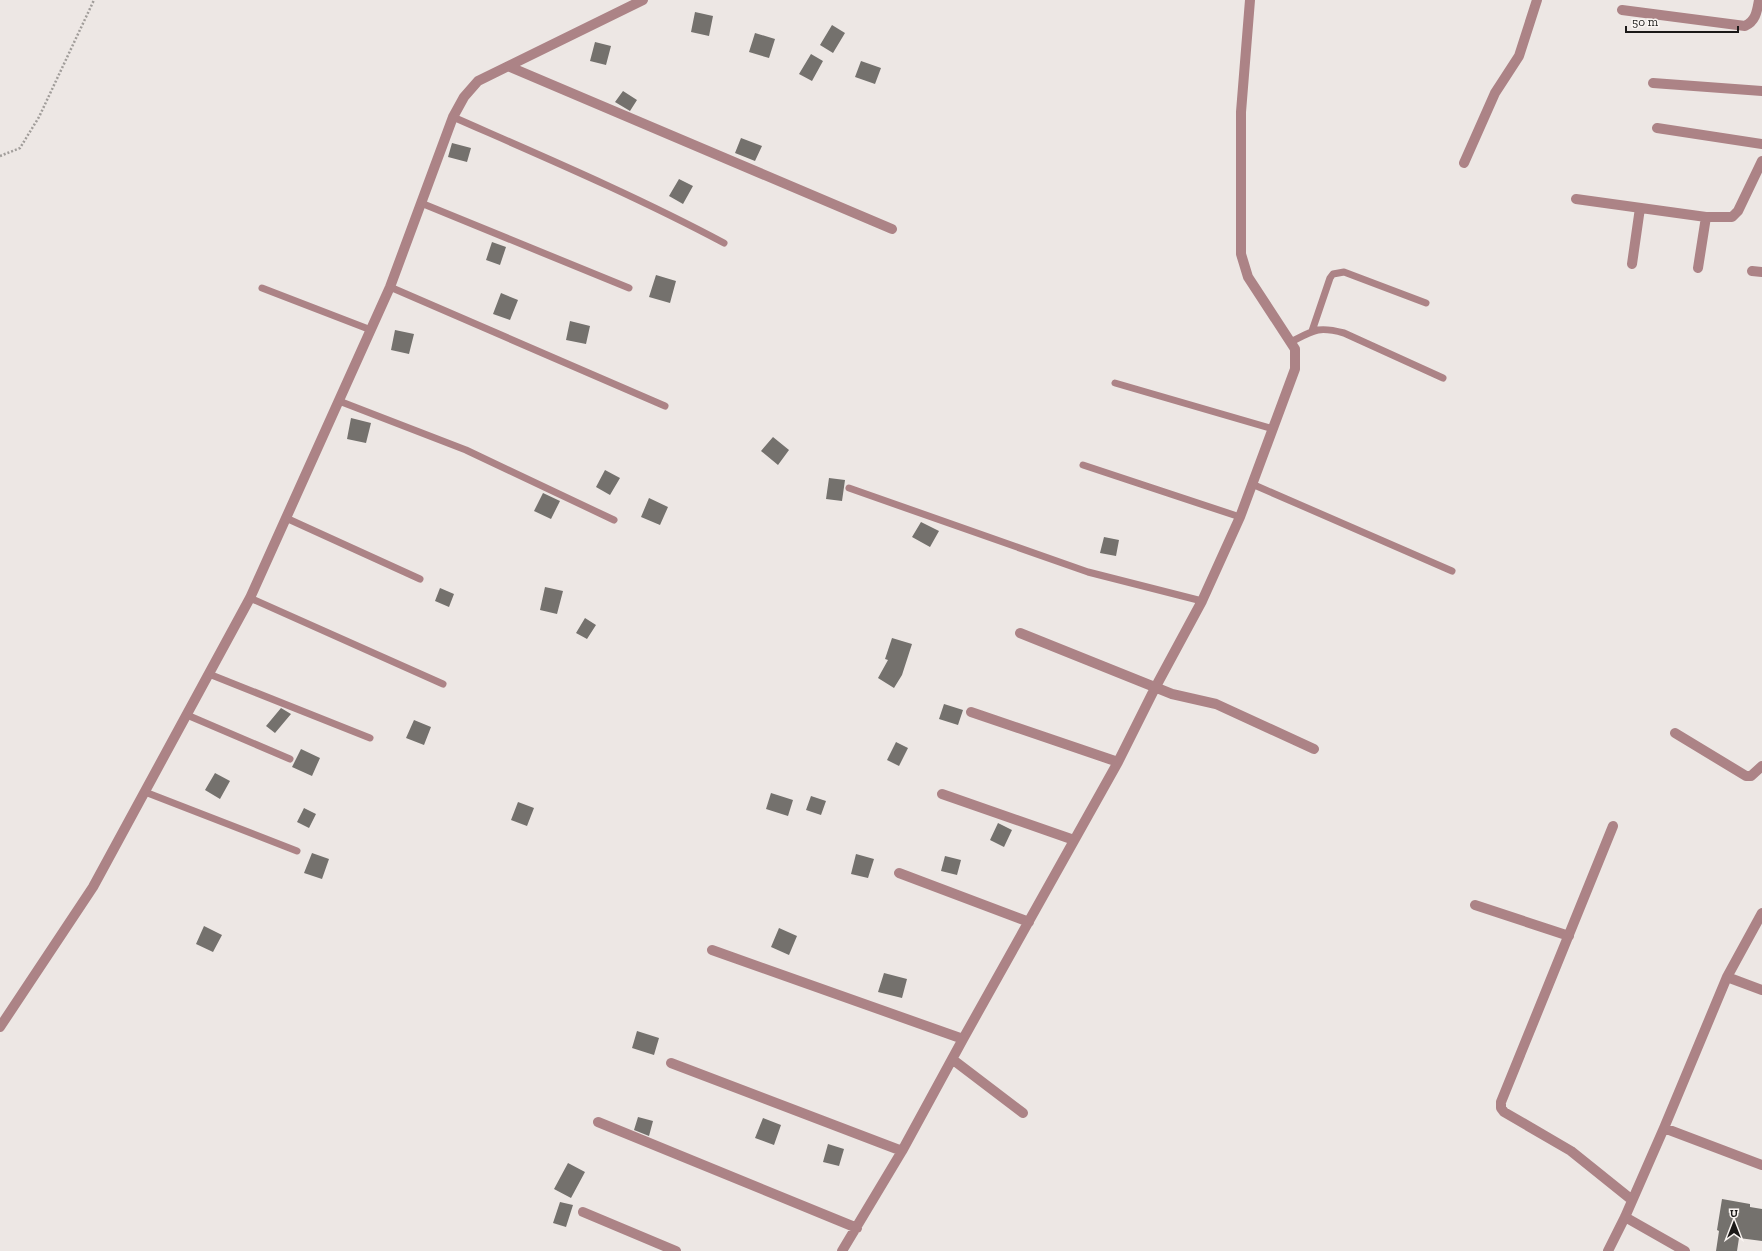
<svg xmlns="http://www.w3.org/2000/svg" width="1762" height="1251" font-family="'Zilla Slab',serif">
  <rect width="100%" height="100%" fill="#ede7e4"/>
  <!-- building -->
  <path fill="#74716d" d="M695,12L713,16L709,36L691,32Z
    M832,25L845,33L833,53L820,45Z
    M755,33L775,39L769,58L749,52Z
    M595,42L611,46L606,65L590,61Z
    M811,54L823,61L812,81L799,74Z
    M861,61L881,68L875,84L855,77Z
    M623,91L637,100L630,111L615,102Z
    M741,138L762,146L755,161L735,153Z
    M452,143L471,148L467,162L448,157Z
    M679,179L693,186L683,204L669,196Z
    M492,242L506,247L500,265L486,260Z
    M656,275L676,281L670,303L649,297Z
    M501,293L518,300L510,320L493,314Z
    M570,321L590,326L586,344L566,340Z
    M395,330L414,334L409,354L391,350Z
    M351,418L371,423L366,443L347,439Z
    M773,437L789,450L778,465L761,451Z
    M605,470L620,478L610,495L596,487Z
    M829,478L845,480L842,501L826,499Z
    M543,493L560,501L551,519L534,511Z
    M649,498L668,507L660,525L641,517Z
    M921,522L939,531L930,547L912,537Z
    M1104,537L1119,540L1116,556L1100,553Z
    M545,587L563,591L557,614L540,610Z
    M440,588L454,594L449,607L435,601Z
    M585,618L596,625L587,639L576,633Z
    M892,638L912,644L902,675L894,688L878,678L888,660L885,659Z
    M944,704L963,710L958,725L939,719Z
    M281,708L291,714L275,733L266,726Z
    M414,720L431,727L424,745L406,738Z
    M896,742L908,748L899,766L887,760Z
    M301,749L320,758L312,776L292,767Z
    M215,773L230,781L220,799L205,790Z
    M771,793L793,800L788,816L766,809Z
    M811,796L826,801L821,815L806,810Z
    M518,802L534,808L527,826L511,820Z
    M304,808L316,814L309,828L297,822Z
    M998,823L1012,830L1004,847L990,840Z
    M312,853L329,859L322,879L304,873Z
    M856,854L874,859L868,878L851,874Z
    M945,856L961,860L957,875L941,871Z
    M204,926L222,935L213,952L196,944Z
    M779,928L797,936L789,955L771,947Z
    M884,973L907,979L902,998L878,992Z
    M637,1031L659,1038L654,1055L632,1048Z
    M638,1117L653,1121L649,1136L634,1130Z
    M763,1118L781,1125L774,1145L755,1138Z
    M828,1144L844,1149L839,1166L823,1162Z
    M568,1163L585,1172L571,1198L554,1189Z
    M1722,1199L1750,1204V1207L1762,1209V1241L1739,1238L1737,1251H1716L1719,1231L1717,1230Z
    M560,1202L573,1205L566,1227L553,1223Z"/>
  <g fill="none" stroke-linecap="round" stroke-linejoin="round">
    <!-- path -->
    <path stroke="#a19d9a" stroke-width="2.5" stroke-dasharray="2 2" stroke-linecap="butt" d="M0,156L20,148L39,117L94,0"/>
    <!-- service -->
    <path stroke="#ac8386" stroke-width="7" d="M453,117C544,157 636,196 724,243
      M421,203L629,288
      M390,287L665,406
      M262,288L371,330
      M1312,331L1330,278L1333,274L1344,272L1426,303
      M1291,342C1314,330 1318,326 1344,333L1443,378
      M1115,383L1273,429
      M339,401L466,450L614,520
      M1083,465L1240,517
      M1252,484L1452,571
      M849,488L1088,572L1202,601
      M286,518L420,579
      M250,598L443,684
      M209,674L370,738
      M187,715L290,759
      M145,792L297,851"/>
    <!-- minor -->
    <path stroke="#ac8386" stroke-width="10" d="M1622,10L1745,26C1756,21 1757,11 1759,0
      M510,67L892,229
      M1653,83L1762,91
      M1657,128L1762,144
      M1464,163L1495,93L1519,56L1537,0
      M1576,199L1706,217H1732L1738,211L1762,161
      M1632,264L1640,208
      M1698,268L1706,217
      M1752,271L1762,272
      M1020,633L1172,694L1216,704L1314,749
      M971,712L1118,762
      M1675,733L1746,776H1751L1762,766
      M942,794L1074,840
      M1613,826L1501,1102V1108L1504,1112L1571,1151L1632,1200
      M899,873L1029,922
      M1475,905L1569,936
      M712,950L963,1039
      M1727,977L1762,990
      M0,1027L93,887L250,598L390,287L453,117L464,97L478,81L643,0
      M952,1059L1023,1113
      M671,1063L902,1151
      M598,1122L857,1228
      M1664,1128L1762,1165
      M583,1212L676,1251
      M1625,1217L1685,1251
      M842,1251L902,1151L963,1039L1118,762L1155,688L1202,601L1240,517L1295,369V349L1248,277L1241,254V112L1250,0
      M1608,1251L1625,1217L1664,1128L1727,977L1762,913"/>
  </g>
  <!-- north arrow -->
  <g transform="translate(1734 1223)" stroke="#faf5f2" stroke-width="3" paint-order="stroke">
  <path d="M0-3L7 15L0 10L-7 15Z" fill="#1b1918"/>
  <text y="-6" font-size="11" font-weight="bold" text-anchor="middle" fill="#1b1918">U</text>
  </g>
  <!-- scale -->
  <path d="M1626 26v6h112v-6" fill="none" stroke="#1b1918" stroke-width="2"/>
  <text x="1632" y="26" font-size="12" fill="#1b1918" stroke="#faf5f2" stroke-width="3" paint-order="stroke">50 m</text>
</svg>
